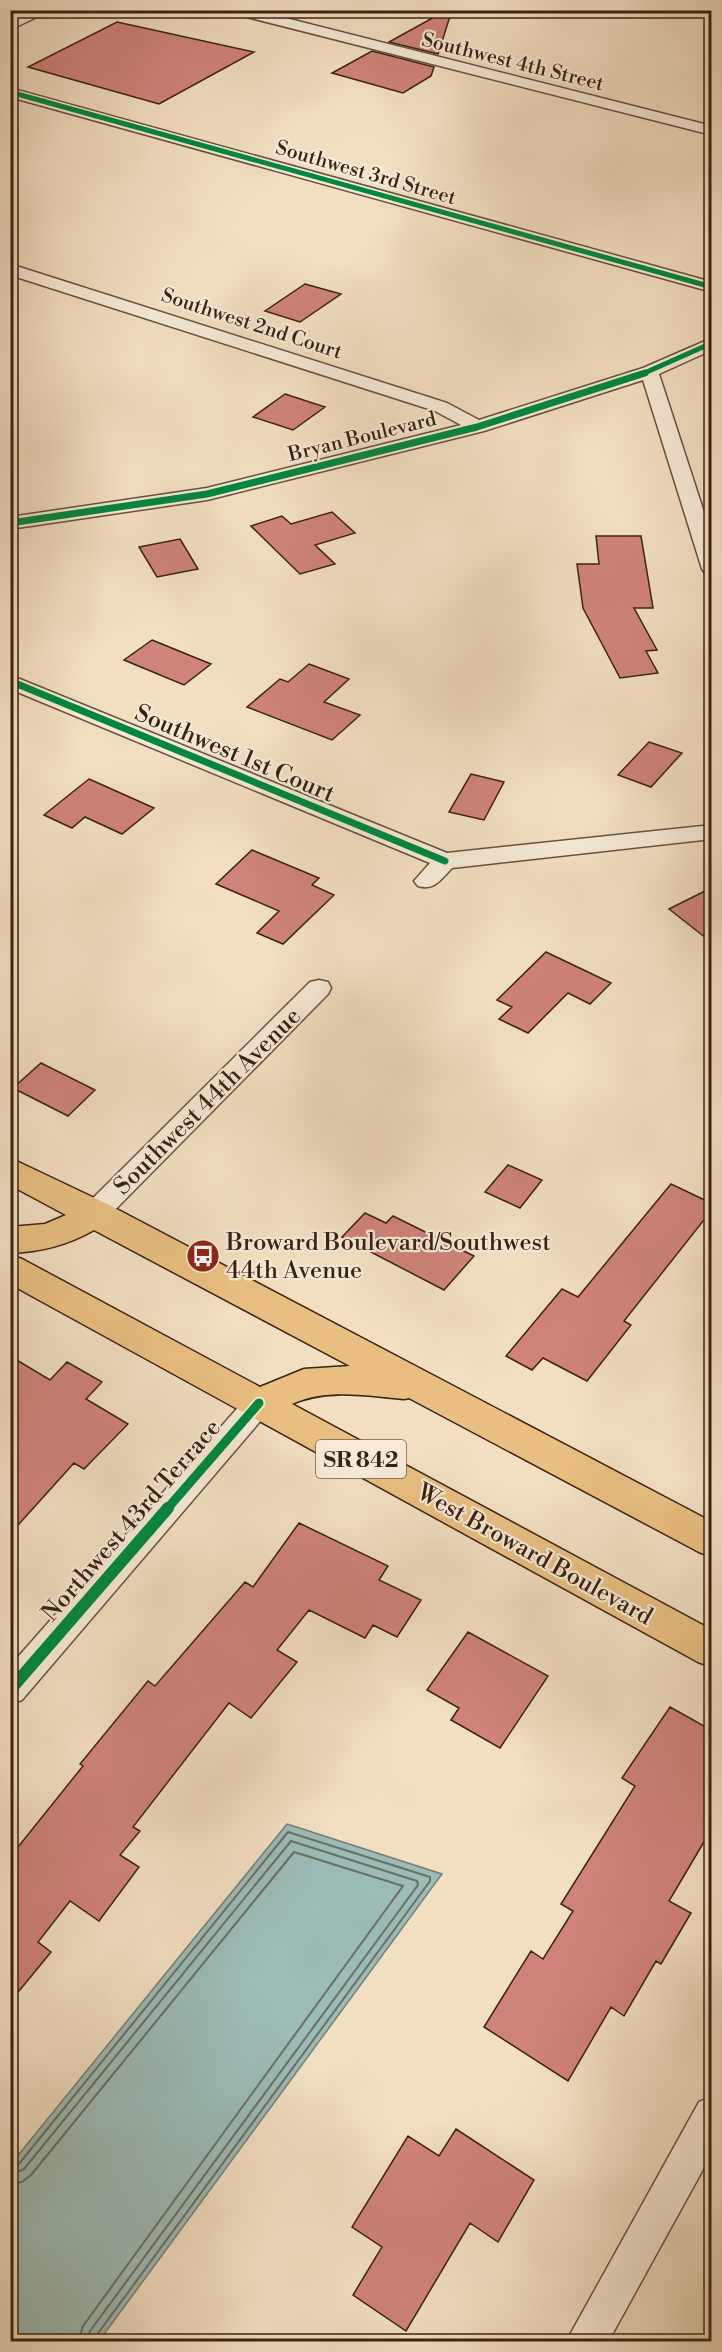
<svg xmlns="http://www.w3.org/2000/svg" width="722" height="2352" font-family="'Libre Bodoni',serif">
  <rect width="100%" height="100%" fill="#f3e0c3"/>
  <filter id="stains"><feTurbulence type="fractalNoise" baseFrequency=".00333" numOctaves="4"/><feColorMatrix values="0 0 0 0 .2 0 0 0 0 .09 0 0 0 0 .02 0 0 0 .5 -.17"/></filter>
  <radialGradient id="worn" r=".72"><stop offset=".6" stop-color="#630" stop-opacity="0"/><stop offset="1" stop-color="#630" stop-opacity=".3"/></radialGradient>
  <!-- water -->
  <path fill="#9cbcb8" stroke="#757e75" stroke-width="1.5" d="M287,1824L442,1874L99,2341H11V2164Z"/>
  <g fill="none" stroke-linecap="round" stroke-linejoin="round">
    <!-- shore -->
    <path stroke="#6b6e64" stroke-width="2" d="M10,2167L18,2165L288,1832L430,1877V1881L96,2336L95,2342
      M10,2175L24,2169L291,1841L417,1881L418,1885L90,2331L87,2342
      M10,2184L22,2182L31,2175L294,1852L403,1886L83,2326L78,2342"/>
  </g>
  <!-- building -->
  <path fill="#d0837b" stroke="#3a2010" stroke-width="1.5" d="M447,10H452L438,54L389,42Z
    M117,22L254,52L159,104L28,67Z
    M372,51L434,67L431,76L403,93L332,73Z
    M305,284L341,294L300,322L265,311Z
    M285,394L325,407L293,430L253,417Z
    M332,512L355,533L315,545L335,564L300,574L251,526L282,516L291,524Z
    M596,536H641L653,608H634L657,650L646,651L658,673L620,678L583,608L577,564H599Z
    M180,539L198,569L157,577L139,547Z
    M152,640L211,664L184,685L124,660Z
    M309,664L349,679L324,702L360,715L332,740L247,707L280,679L288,682Z
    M649,742L682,753L651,787L618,775Z
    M471,774L504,782L484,820L449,812Z
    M89,779L154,808L122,834L85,817L72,828L44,815Z
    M252,850L319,878L312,885L334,895L283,944L257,933L279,911L216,884Z
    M711,888V942L669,909Z
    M546,952L611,983L590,1004L568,993L528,1033L499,1019L512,1007L497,1000Z
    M41,1063L95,1090L68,1116L13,1088Z
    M508,1165L542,1180L520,1208L485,1192Z
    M671,1184L711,1203V1211L624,1321L631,1325L587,1381L543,1358L532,1370L506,1356L562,1289L578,1297Z
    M365,1213L386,1223L393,1216L474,1256L444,1290L342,1237Z
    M10,1356L50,1380L67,1362L102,1382L86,1399L128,1424L84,1469L74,1463L10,1534Z
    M299,1523L388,1566L379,1580L421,1600L397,1637L373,1625L365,1638L309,1610L277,1650L297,1662L251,1718L229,1703L133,1827L140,1831L120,1855L139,1867L99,1921L70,1901L38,1942L51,1952L10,2002V1857L83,1766L80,1764L148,1681L155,1686L245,1582L253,1587Z
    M468,1632L548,1676L500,1748L451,1720L459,1708L427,1690Z
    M670,1707L711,1730V1830L669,1901L691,1913L661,1964L656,1961L624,2016L611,2007L568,2081L484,2027L531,1951L543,1959L573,1911L561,1904L635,1786L622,1778Z
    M456,2129L534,2180L498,2242L470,2223L406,2331L353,2295L382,2247L352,2227L408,2136L439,2156Z"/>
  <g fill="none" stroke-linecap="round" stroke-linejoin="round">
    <defs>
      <path id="minor" d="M32,10H51L10,30V20Z
        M229,10H254L712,126V135L231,13Z
        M10,88L712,282V292L10,97Z
        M10,264L447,403L479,420L643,368L712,338V350L659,374L712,537V575L705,573L702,569L643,380L484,431L207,500L10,529V517L207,488L461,425L435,411L10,275Z
        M10,675L447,853L712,825V839L452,868C441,879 435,891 418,886L414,881L430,863L10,689Z
        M319,980L328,982L331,988L328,994L105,1220L95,1223L85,1220L81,1213L85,1206L310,982Z
        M259,1391L269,1395L274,1403L269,1411L22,1700L10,1704V1666L249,1395Z
        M712,2096V2153L608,2342H566L699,2102Z"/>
      <path id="primary" d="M10,1158L107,1204L712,1522V1557L699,1552L409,1398L404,1399C367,1396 327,1388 292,1404L712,1630V1667L698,1662L10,1284V1255L22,1259L260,1387L304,1369L350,1366L94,1230C68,1245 41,1252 10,1253V1227L45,1224L66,1215L10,1185Z"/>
    </defs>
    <!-- minor casing -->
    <use href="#minor" stroke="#68503d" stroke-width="3"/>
    <!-- primary casing -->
    <use href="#primary" stroke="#3a2010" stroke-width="3"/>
    <!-- minor -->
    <use href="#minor" fill="#f7ebd8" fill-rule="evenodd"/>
    <!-- primary -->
    <use href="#primary" fill="#eac082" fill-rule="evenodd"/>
    <defs>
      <path id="cycleway-far3" d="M10,92L712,287
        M640,375L712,343"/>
      <path id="cycleway-far2" d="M10,523L207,494L477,427L645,373
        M10,681L445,861"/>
      <path id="cycleway-far1" d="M167,1509L259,1403"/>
      <path id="cycleway" d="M10,1690L168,1508"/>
    </defs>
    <!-- cycleway-far3 casing -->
    <use href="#cycleway-far3" stroke="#f7ebd8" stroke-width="8"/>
    <!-- cycleway-far2 casing -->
    <use href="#cycleway-far2" stroke="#f7ebd8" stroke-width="10"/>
    <!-- cycleway-far1 casing -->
    <use href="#cycleway-far1" stroke="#f7ebd8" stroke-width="13"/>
    <!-- cycleway casing -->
    <use href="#cycleway" stroke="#f7ebd8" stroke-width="16"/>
    <!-- cycleway-far3 -->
    <use href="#cycleway-far3" stroke="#00873e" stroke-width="5"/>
    <!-- cycleway-far2 -->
    <use href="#cycleway-far2" stroke="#00873e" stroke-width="7"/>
    <!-- cycleway-far1 -->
    <use href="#cycleway-far1" stroke="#00873e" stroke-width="9"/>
    <!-- cycleway -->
    <use href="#cycleway" stroke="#00873e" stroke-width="12"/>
  </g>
  <!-- icons -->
  <defs>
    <symbol id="bus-disc" viewBox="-11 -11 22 22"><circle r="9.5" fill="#8f2418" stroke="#f7ebd8"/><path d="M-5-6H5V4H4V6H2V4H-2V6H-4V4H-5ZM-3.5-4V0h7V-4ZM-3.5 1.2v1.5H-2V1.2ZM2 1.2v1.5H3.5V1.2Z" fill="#fff"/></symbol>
  </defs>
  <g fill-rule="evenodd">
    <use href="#bus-disc" x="184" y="1237" width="38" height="38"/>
  </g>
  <g text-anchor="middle" stroke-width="4.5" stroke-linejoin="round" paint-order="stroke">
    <!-- far-street labels -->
    <g font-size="20" fill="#3a2010" stroke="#f7ebd8">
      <text transform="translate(513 61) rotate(14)" y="7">Southwest 4th Street</text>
      <text transform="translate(366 172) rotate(16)" y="7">Southwest 3rd Street</text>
      <text transform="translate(252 323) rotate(18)" y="7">Southwest 2nd Court</text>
      <text transform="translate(362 436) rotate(-14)" y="7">Bryan Boulevard</text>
    </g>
    <!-- shield labels -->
    <rect fill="#f7ebd8" stroke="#735d4c" stroke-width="1.5" x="316" y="1440" width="90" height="38" rx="4.5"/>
    <g font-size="22" font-weight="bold" fill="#3a2010">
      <text x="361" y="1467">SR 842</text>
    </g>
    <!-- street labels -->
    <g font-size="24" fill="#3a2010" stroke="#f7ebd8">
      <text transform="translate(235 753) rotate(23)" y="8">Southwest 1st Court</text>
      <text transform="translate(207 1101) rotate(-45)" y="8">Southwest 44th Avenue</text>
      <text transform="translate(131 1520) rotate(-49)" y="8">Northwest 43rd Terrace</text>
      <text transform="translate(535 1554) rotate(29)" y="8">West Broward Boulevard</text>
    </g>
    <!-- poi labels -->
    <g font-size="24" fill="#3a2010" stroke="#f7ebd8" text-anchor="start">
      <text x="226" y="1250">Broward Boulevard/Southwest<tspan x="226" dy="28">44th Avenue</tspan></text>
    </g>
  </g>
  <!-- margin -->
  <rect width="722" height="2352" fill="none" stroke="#f3e0c3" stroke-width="36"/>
  <rect x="12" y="12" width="698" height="2328" fill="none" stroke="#3a2010" stroke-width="3"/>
  <rect x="18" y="18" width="686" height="2316" fill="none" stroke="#3a2010" stroke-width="1.5"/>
  <rect width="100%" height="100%" filter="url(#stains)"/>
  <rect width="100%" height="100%" fill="url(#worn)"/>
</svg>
